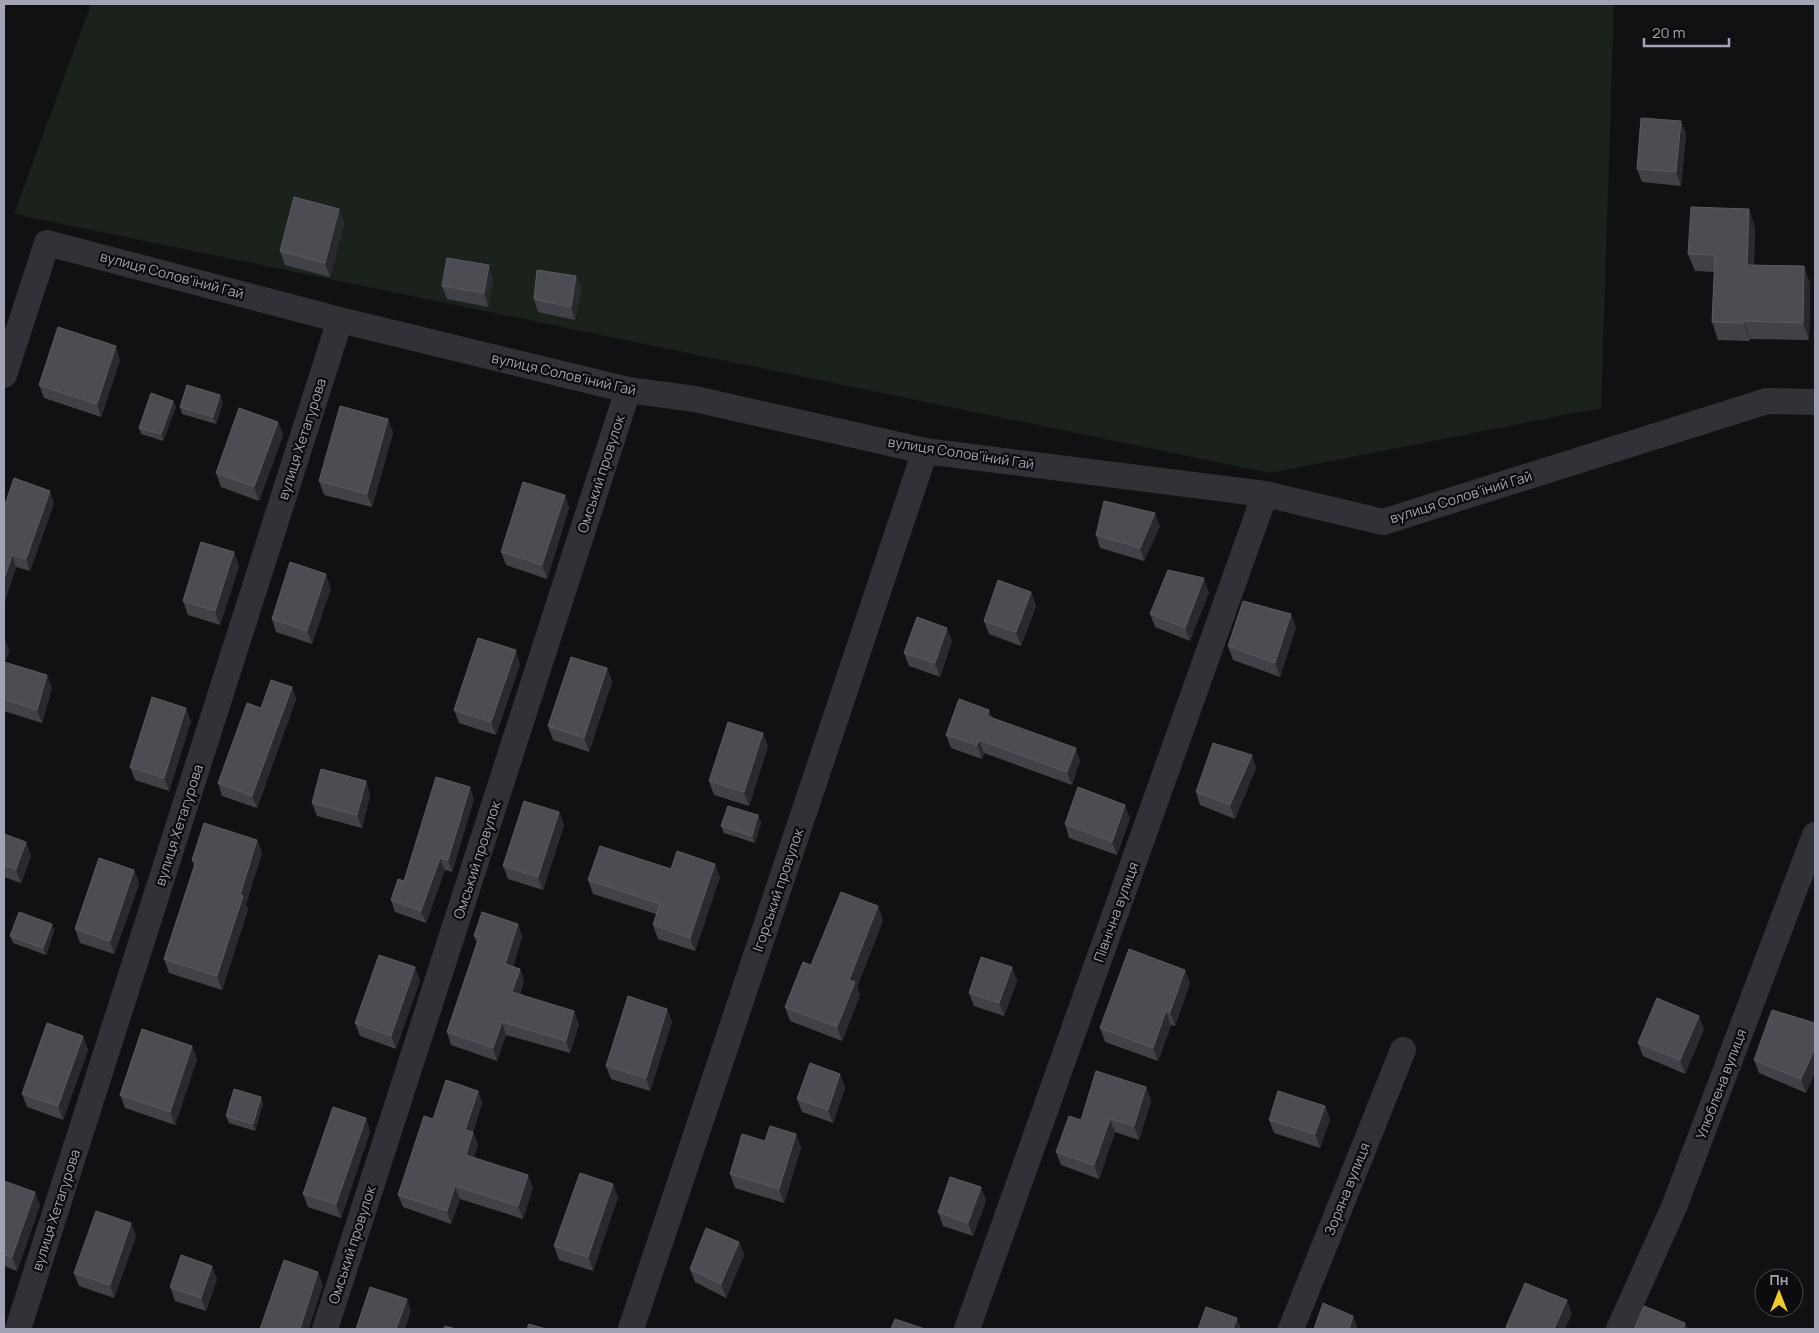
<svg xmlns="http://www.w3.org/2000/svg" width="1819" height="1333" font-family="Manrope,sans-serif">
  <rect width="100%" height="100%" fill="#111012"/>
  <!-- green -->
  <path fill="#1b221c" d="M91,4H1614L1601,408L1270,473L14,214Z"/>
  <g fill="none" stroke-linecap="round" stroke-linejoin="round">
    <!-- street -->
    <path stroke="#313237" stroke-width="26" d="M4,375L47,243L340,320L628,390L695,399L925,451L1265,494L1383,522L1767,401L1815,402
      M18,1329L340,320
      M325,1329L628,390
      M631,1329L925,451
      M967,1329L1265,494
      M1291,1329L1403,1050
      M1619,1329L1674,1207L1815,835"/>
  </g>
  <!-- wall -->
  <path fill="#424147" d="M1681,121L1686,134L1681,186L1642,182L1637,169Z
    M339,209L344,223L330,277L285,265L280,251Z
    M1755,227L1754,265L1804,266L1810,284L1809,340L1750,339V341L1718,340L1712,322L1714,272L1695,271L1688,254Z
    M576,276L581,289L575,320L538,312L534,299Z
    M493,279L488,307L447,299L442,286Z
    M120,360L101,417L44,398L39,385Z
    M173,401L176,407L163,441L141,434L139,428Z
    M223,402L216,424L182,414L180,407Z
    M388,419L393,433L372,507L324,495L319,481Z
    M278,422L283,435L259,501L221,487L216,473Z
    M565,495L569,508L547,579L506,565L501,552Z
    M54,503L30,571L16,567L4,604V507Z
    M1160,526L1144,561L1100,548L1096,535Z
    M234,552L239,566L220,625L188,615L183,601Z
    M331,588L312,644L276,632L272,619Z
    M1031,592L1036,606L1021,646L989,634L984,621Z
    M1209,592L1190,641L1155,627L1150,614Z
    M1296,627L1280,677L1233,660L1228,646Z
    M4,637L9,651L5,662L52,688L42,723L4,711Z
    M952,641L940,677L909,666L904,653Z
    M520,664L496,735L459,723L454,710Z
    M607,668L612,682L589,752L553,740L548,726Z
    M292,687L296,699L257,808L222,796L218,783L261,708Z
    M989,710L992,718L1080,761L1072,785L984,753L982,759L951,748L946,735Z
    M191,721L169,791L135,780L130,767Z
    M768,746L749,806L714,795L709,781Z
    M1252,755L1256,768L1235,819L1200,805L1196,792Z
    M366,781L370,795L362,828L317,816L312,803Z
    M474,799L452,872L445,870L426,923L395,912L391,900L404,881Z
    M559,812L564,825L543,890L508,879L503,866Z
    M758,815L761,822L755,843L724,833L721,826Z
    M1130,818L1117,855L1069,838L1065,824Z
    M4,834L26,842L31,856L21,883L4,877Z
    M257,840L262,853L246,904L248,909L222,990L169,973L164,959L194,866L192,860Z
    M671,869L720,877L695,951L658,939L653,925L656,914L593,894L588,880Z
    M134,870L139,884L114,954L80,943L75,929Z
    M883,920L857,987L860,995L842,1041L790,1021L785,1007L811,965Z
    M52,924L54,931L46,955L13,943L10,936Z
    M518,924L522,937L513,967L520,969L524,981L520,994L579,1024L570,1053L506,1035L497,1061L451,1045L447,1032L477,943L474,936Z
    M415,967L420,981L396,1049L360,1036L355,1023Z
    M1012,967L1017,981L1004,1016L974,1006L969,993Z
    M1190,983L1175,1026L1171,1025L1158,1061L1105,1042L1100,1028Z
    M667,1009L672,1022L650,1091L611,1079L606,1066Z
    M1815,1023V1072L1806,1093L1759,1073L1754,1060Z
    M1704,1029L1685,1074L1643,1056L1638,1043Z
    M83,1036L88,1050L63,1120L27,1107L22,1094Z
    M192,1046L197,1059L175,1125L125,1108L120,1095Z
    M840,1074L845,1088L833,1123L802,1112L797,1099Z
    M1146,1087L1151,1101L1139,1140L1115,1132L1099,1179L1061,1165L1056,1152L1081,1120Z
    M478,1091L482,1103L473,1132L478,1145L474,1157L533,1187L523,1219L460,1199L451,1224L403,1207L398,1195L433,1119Z
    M261,1097L263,1104L255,1131L229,1123L226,1116Z
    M1325,1106L1330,1119L1320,1148L1274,1133L1269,1120Z
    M366,1118L370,1132L341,1218L308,1207L303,1194Z
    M796,1134L801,1148L784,1203L735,1188L730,1174L765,1141Z
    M4,1181L40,1205L17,1271L4,1266Z
    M981,1187L986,1201L973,1236L943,1226L938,1212Z
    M618,1197L593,1271L559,1260L554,1246Z
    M131,1223L136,1236L114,1298L79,1286L74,1273Z
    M739,1242L744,1255L726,1298L695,1282L690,1269Z
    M217,1279L206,1311L175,1301L170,1287Z"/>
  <!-- shaded-wall -->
  <path fill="#2a292d" d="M1681,121L1686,134L1681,186L1676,172Z
    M339,209L344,223L330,277L325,263Z
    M1749,209L1755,227L1753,282L1747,265Z
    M489,265L493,279L488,307L484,293Z
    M1804,266L1810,284L1809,340L1803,323Z
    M576,276L581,289L575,320L571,307Z
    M1744,321L1750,339V341L1744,323Z
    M116,346L120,360L101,417L97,404Z
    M220,395L223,402L216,424L213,417Z
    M173,401L176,407L163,441L161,434Z
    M388,419L393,433L372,507L367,494Z
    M278,422L283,435L259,501L254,487Z
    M50,491L54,503L30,571L26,559Z
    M565,495L569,508L547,579L542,565Z
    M1155,513L1160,526L1144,561L1140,548Z
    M234,552L239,566L220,625L215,611Z
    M12,555L16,567L4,604V579Z
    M326,574L331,588L312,644L307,631Z
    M1204,578L1209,592L1190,641L1185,628Z
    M1031,592L1036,606L1021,646L1016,632Z
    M1291,614L1296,627L1280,677L1275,663Z
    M947,628L952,641L940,677L935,663Z
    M4,637L9,651L4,665Z
    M516,650L520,664L496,735L491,722Z
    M607,668L612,682L589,752L584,738Z
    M47,675L52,688L42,723L37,710Z
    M292,687L296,699L257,808L252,796Z
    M186,708L191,721L169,791L164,778Z
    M989,710L994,723L987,716Z
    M763,733L768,746L749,806L744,792Z
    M979,740L984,753L982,759L977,745Z
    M1076,748L1080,761L1072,785L1067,772Z
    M1252,755L1256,768L1235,819L1230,805Z
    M366,781L370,795L362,828L357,815Z
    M470,787L474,799L452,872L448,860Z
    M1125,805L1130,818L1117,855L1112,842Z
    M559,812L564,825L543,890L538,877Z
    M758,815L761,822L755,843L752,836Z
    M257,840L262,853L246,904L248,909L222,990L217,976L240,895Z
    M26,842L31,856L21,883L16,869Z
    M440,858L445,870L426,923L421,911Z
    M715,864L720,877L695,951L690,938Z
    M134,870L139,884L114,954L110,941Z
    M878,906L883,920L857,987L860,995L842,1041L837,1027L849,980Z
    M52,924L54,931L46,955L43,948Z
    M518,924L522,937L510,976L505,964Z
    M415,967L420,981L396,1049L391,1036Z
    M1012,967L1017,981L1004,1016L999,1003Z
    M520,969L524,981L517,1004L512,992Z
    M1185,970L1190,983L1175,1026L1170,1012Z
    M667,1009L672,1022L650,1091L646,1078Z
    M574,1011L579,1024L570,1053L566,1041Z
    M1166,1011L1171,1025L1158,1061L1153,1048Z
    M1699,1016L1704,1029L1685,1074L1680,1060Z
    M502,1022L506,1035L497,1061L493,1048Z
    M83,1036L88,1050L63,1120L58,1106Z
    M192,1046L197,1059L175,1125L170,1112Z
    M1815,1048V1072L1806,1093L1801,1079Z
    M840,1074L845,1088L833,1123L828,1110Z
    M1146,1087L1151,1101L1139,1140L1134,1126Z
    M478,1091L482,1103L469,1142L465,1130Z
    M261,1097L263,1104L255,1131L253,1124Z
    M1325,1106L1330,1119L1320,1148L1315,1134Z
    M366,1118L370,1132L341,1218L336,1204Z
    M1110,1119L1115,1132L1099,1179L1094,1165Z
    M473,1132L478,1145L470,1167L466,1155Z
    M796,1134L801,1148L784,1203L779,1189Z
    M528,1175L533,1187L523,1219L518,1206Z
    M613,1184L618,1197L593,1271L588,1257Z
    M455,1186L460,1199L451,1224L447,1211Z
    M981,1187L986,1201L973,1236L968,1223Z
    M35,1192L40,1205L17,1271L12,1257Z
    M131,1223L136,1236L114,1298L110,1285Z
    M739,1242L744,1255L726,1298L721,1284Z
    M212,1266L217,1279L206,1311L201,1298Z
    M318,1272L323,1285L309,1329H300Z
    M407,1299L411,1311L405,1329H396Z
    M1567,1300L1572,1314L1565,1329H1554Z
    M1353,1316L1358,1329H1349Z
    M1237,1318L1241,1329H1233Z
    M1685,1323L1688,1329H1683Z"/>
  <!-- building -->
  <path fill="#4d4c53" stroke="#5a5a62" d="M1641,118L1681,121L1676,172L1637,169Z
    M294,197L339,209L325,263L280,251Z
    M1691,207L1749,209L1747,265L1804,266L1803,323L1744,321V323L1712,322L1715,255L1688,254Z
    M447,258L489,265L484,293L442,286Z
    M537,270L576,276L571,307L534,299Z
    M58,327L116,346L97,404L39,385Z
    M187,385L220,395L213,417L180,407Z
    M151,393L173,401L161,434L139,428Z
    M340,406L388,419L367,494L319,481Z
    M239,408L278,422L254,487L216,473Z
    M14,478L50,491L26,559L12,555L4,579V507Z
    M523,482L565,495L542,565L501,552Z
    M1104,501L1155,513L1140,548L1096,535Z
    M201,542L234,552L215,611L183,601Z
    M290,562L326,574L307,631L272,619Z
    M1168,570L1204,578L1185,628L1150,614Z
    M998,580L1031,592L1016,632L984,621Z
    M1243,601L1291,614L1275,663L1228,646Z
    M917,617L947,628L935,663L904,653Z
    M478,638L516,650L491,722L454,710Z
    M571,657L607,668L584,738L548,726Z
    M4,662L47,675L37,710L4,699Z
    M271,680L292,687L252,796L218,783L247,703L261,708Z
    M152,697L186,708L164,778L130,767Z
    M959,699L989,710L987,716L1076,748L1067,772L979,740L977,745L946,735Z
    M728,722L763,733L744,792L709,781Z
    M1213,743L1252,755L1230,805L1196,792Z
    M321,769L366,781L357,815L312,803Z
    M436,777L470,787L448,860L440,858L421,911L391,900L398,879L404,881Z
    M1078,787L1125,805L1112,842L1065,824Z
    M524,801L559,812L538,877L503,866Z
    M728,806L758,815L752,836L721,826Z
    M204,823L257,840L240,895L243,896L217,976L164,959L196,861L192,860Z
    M4,834L26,842L16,869L4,865Z
    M600,846L671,869L677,851L715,864L690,938L653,925L660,904L588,880Z
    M99,858L134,870L110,941L75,929Z
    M841,892L878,906L849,980L855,982L837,1027L785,1007L803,962L811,965Z
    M19,912L52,924L43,948L10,936Z
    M482,912L518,924L505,964L520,969L512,992L574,1011L566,1041L502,1022L493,1048L447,1032L479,937L474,936Z
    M1129,949L1185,970L1170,1012L1166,1011L1153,1048L1100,1028Z
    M379,955L415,967L391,1036L355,1023Z
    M981,957L1012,967L999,1003L969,993Z
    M628,996L667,1009L646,1078L606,1066Z
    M1657,998L1699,1016L1680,1060L1638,1043Z
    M1772,1010L1815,1023V1048L1801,1079L1754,1060Z
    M47,1023L83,1036L58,1106L22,1094Z
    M142,1029L192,1046L170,1112L120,1095Z
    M810,1063L840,1074L828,1110L797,1099Z
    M1096,1071L1146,1087L1134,1126L1110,1119L1094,1165L1056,1152L1069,1116L1081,1120Z
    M446,1080L478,1091L465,1130L473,1132L466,1155L528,1175L518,1206L455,1186L447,1211L398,1195L424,1116L433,1119Z
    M234,1089L261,1097L253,1124L226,1116Z
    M1278,1091L1325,1106L1315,1134L1269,1120Z
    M333,1107L366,1118L336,1204L303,1194Z
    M770,1126L796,1134L779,1189L730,1174L742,1134L765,1141Z
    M580,1173L613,1184L588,1257L554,1246Z
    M950,1177L981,1187L968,1223L938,1212Z
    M4,1181L35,1192L12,1257L4,1255Z
    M96,1211L131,1223L110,1285L74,1273Z
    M706,1228L739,1242L721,1284L690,1269Z
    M181,1255L212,1266L201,1298L170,1287Z
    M284,1260L318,1272L300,1329H260Z
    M1525,1283L1567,1300L1554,1329H1512L1506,1327Z
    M370,1287L407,1299L396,1329H356Z
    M1323,1303L1353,1316L1349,1329H1314Z
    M1644,1306L1685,1323L1683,1329H1634Z
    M1206,1307L1237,1318L1233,1329H1198Z
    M895,1319L925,1329H891Z
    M529,1324L546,1329H527Z
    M445,1326L456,1329H443Z"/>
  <g text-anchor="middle" stroke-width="4.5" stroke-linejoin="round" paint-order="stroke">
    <!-- street labels -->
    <g font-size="14" fill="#a2a4b3" stroke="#0c0b0d">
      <text transform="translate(172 275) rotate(15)" y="5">вулиця Солов'їний Гай</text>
      <text transform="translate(564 374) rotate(13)" y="5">вулиця Солов'їний Гай</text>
      <text transform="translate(302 439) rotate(-72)" y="5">вулиця Хетагурова</text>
      <text transform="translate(961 453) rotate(9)" y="5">вулиця Солов'їний Гай</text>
      <text transform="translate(601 474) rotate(-72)" y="5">Омський провулок</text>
      <text transform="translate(1461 497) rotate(-17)" y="5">вулиця Солов'їний Гай</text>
      <text transform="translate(179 825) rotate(-72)" y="5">вулиця Хетагурова</text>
      <text transform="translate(477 860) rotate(-72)" y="5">Омський провулок</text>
      <text transform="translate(778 890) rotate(-71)" y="5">Ігорський провулок</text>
      <text transform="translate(1116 912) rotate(-70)" y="5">Північна вулиця</text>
      <text transform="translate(1721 1084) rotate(-69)" y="5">Улюблена вулиця</text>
      <text transform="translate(1347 1189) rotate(-68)" y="5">Зоряна вулиця</text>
      <text transform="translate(56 1210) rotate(-72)" y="5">вулиця Хетагурова</text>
      <text transform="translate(352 1245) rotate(-72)" y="5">Омський провулок</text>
    </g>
  </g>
  <!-- border -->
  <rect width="1819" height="1333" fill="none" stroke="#a2a4b3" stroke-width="10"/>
  <!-- north arrow -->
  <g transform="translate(1779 1293)"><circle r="24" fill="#0c0b0d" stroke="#48484f"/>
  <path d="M0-4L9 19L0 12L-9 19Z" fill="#f1c929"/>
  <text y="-8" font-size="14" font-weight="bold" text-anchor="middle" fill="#a2a4b3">Пн</text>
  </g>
  <!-- scale -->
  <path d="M1644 38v8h85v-8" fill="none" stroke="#a2a4b3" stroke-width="2.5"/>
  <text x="1652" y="38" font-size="15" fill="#a2a4b3" stroke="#0c0b0d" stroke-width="4" paint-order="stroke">20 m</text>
</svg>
